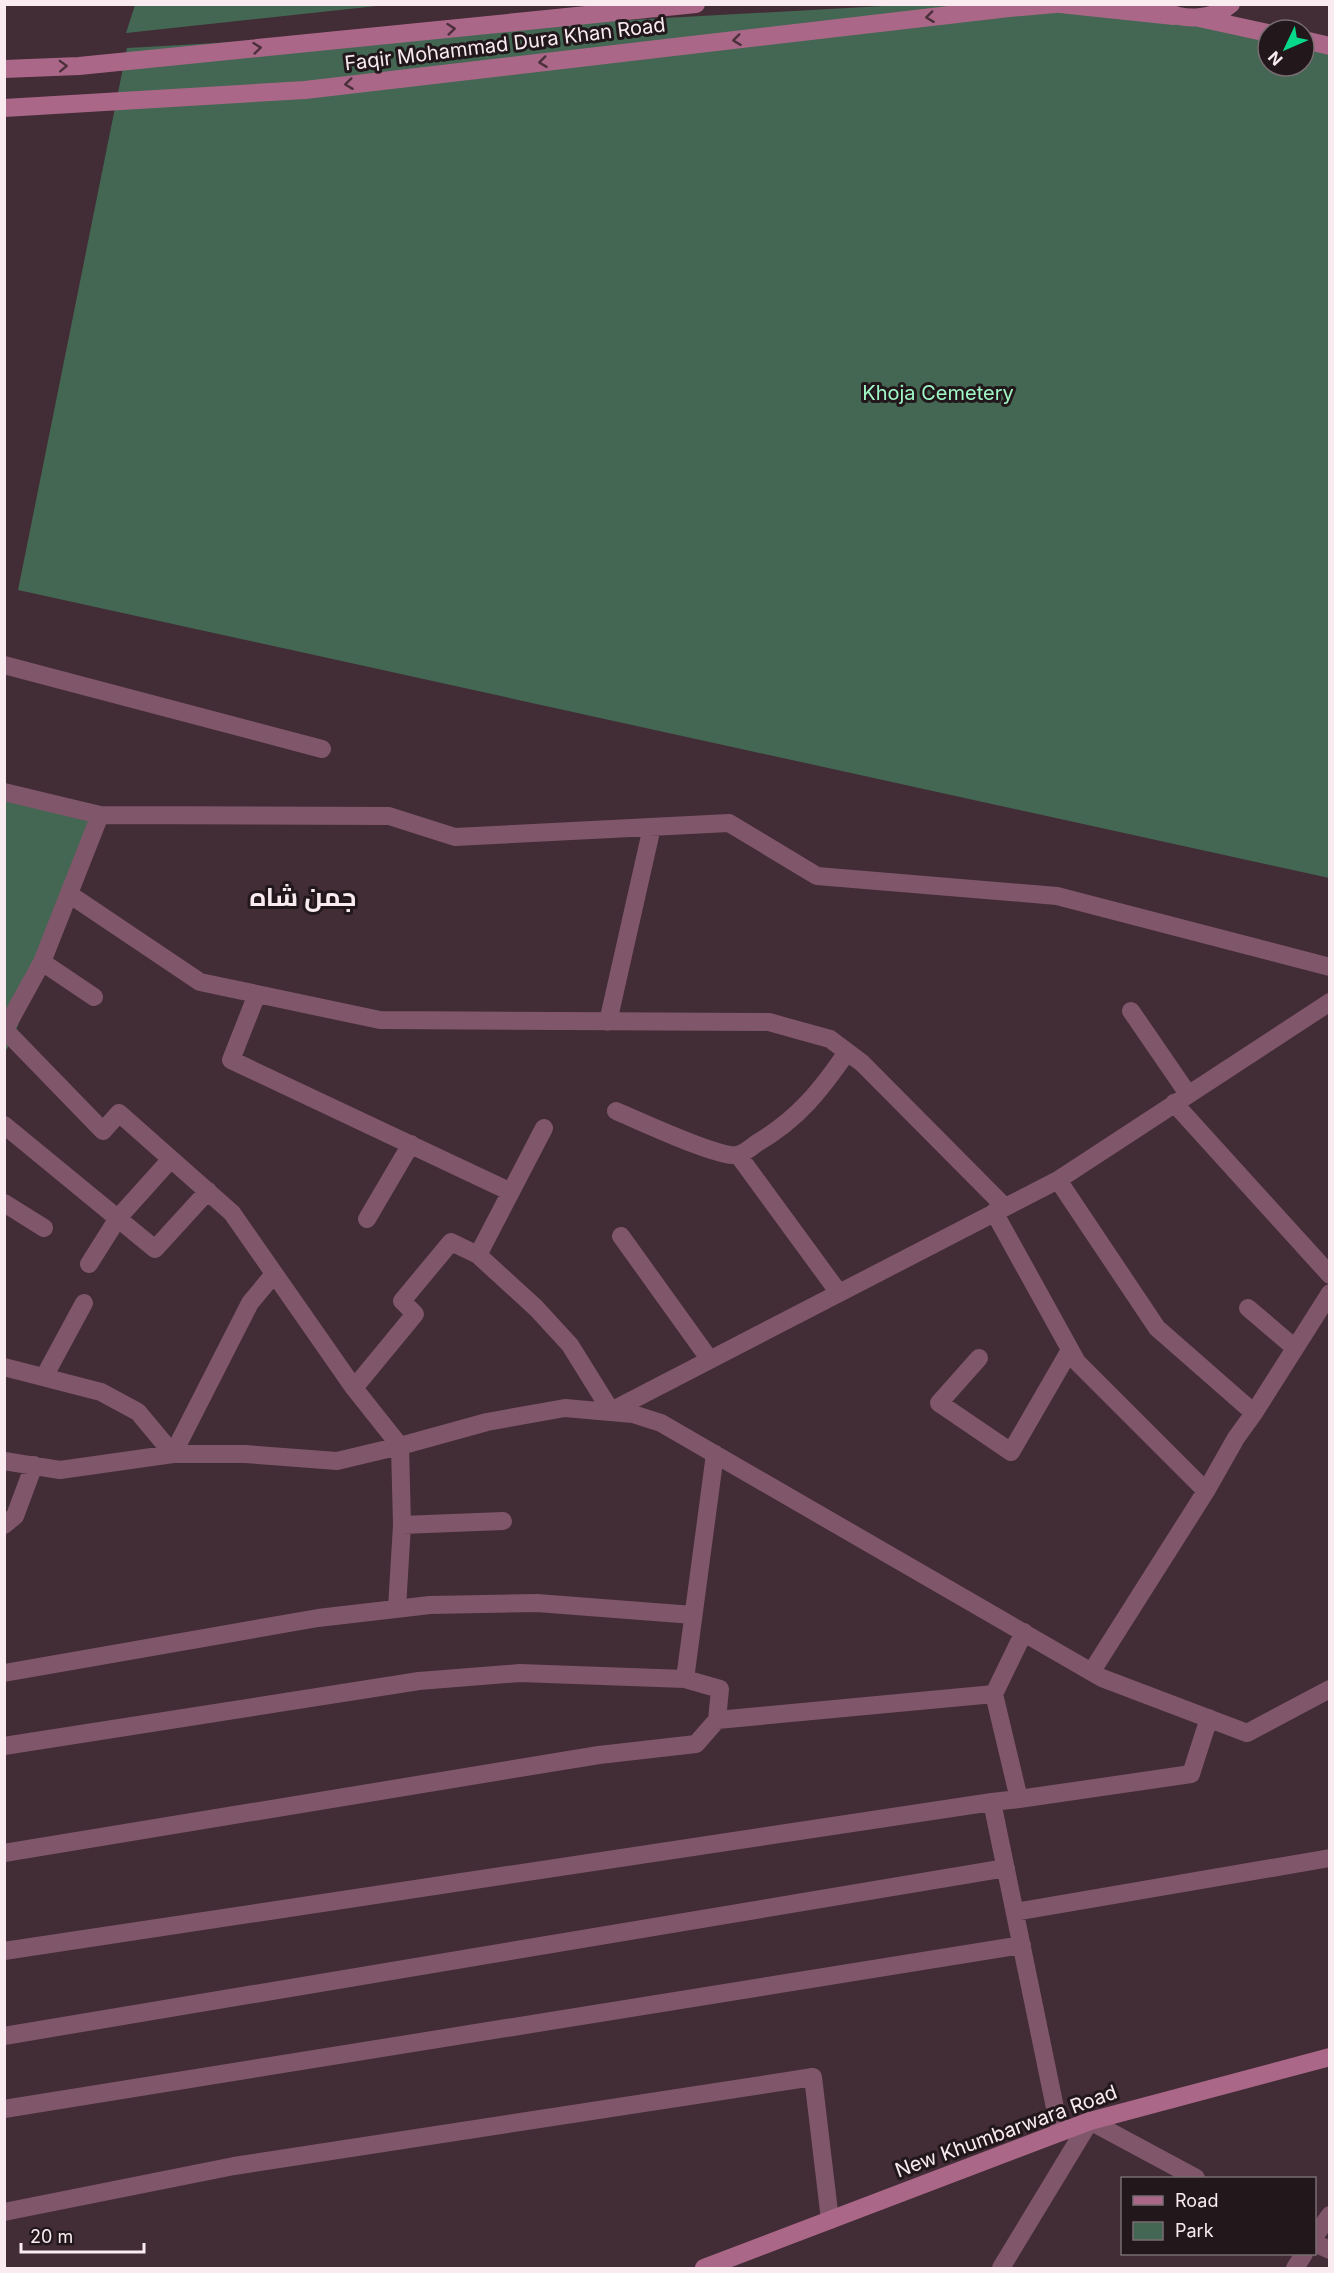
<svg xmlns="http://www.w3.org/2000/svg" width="1334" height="2273" font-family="Inter,Cairo,sans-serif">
  <rect width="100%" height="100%" fill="#422c36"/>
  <!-- green -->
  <path fill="#436752" d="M919,4L1027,5L1268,34V66H1304V41L1329,47V878L18,590L127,48Z
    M135,5V4L386,5L126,33Z
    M5,792L100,815L13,1038L5,1052Z"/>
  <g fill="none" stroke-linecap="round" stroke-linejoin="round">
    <!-- minor -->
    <path stroke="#80566a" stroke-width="18" d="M4,665L322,749
      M4,792L100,815L389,816L455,837L729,823L817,876L1057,896L1330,967
      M69,894L200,982L380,1020L769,1022L830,1039L862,1063L1005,1207
      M42,962L94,997
      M257,994L231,1060L511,1192
      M1131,1011L1188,1094
      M608,1022L652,827
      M5,1030L103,1131L119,1113L232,1213L354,1388L400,1446L402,1525L397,1608
      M4,1031L42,962L100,815
      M1174,1103L1330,1275
      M616,1111C638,1120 718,1158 737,1155C743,1154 752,1147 757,1143C798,1119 821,1090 847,1052
      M4,1125L155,1249L208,1191
      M544,1128L478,1255L536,1308L570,1345L611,1411L1058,1180L1330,1002
      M738,1155L839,1293
      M1058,1180L1157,1328L1254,1413
      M4,1203L44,1228
      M994,1212L1077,1362L1206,1491
      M367,1219L411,1144
      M621,1236L710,1360
      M89,1264L118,1218L171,1159
      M1248,1308L1295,1348
      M979,1358L939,1403L1011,1452L1070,1350
      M4,1367L101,1392L138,1412L173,1454L250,1303L274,1274
      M44,1377L84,1303
      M354,1388L415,1314L402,1301L451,1242L478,1255
      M715,1454L685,1679L720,1689L717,1720L994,1694
      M4,1461L60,1470L173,1454H245L337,1461L400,1446L487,1422L565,1408L633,1414L661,1423L1102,1678L1247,1733L1330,1689
      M4,1525L15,1516L34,1465
      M402,1525L503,1521
      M1024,1632L994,1694L1019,1799L992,1802L1060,2132
      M1092,1671L1206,1491L1236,1438L1254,1413L1330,1293
      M4,1673L318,1618L430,1605L537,1603L693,1615
      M4,1746L419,1681L520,1673L685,1679
      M1019,1799L1191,1774L1209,1718
      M4,1853L599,1755L696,1744L717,1720
      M1015,1912L1330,1858
      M4,1951L992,1802
      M4,2036L1006,1868
      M4,2109L1022,1945
      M4,2212L234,2166L813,2077L830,2220
      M1314,2243L1330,2250
      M1001,2268L1090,2121L1196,2178"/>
    <!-- tertiary -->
    <path stroke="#80566a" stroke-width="18" d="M1314,2237L1330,2215
      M1295,2268L1304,2254"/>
    <!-- secondary -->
    <path stroke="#aa6788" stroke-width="18" d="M1060,4L1174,16
      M1165,11C1185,21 1213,20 1231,4
      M1199,18L1268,33
      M1304,40L1330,46
      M4,69L79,66L696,4
      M4,108L305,90L1009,8L1056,4
      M704,2268L1090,2121L1330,2057"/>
  </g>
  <!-- one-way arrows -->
  <defs><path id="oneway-chevron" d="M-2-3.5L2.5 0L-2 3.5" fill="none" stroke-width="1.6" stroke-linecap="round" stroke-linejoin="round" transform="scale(1.5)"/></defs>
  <g stroke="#4b303c">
    <use href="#oneway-chevron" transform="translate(930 17) rotate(173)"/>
    <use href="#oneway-chevron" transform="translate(451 29) rotate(-6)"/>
    <use href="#oneway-chevron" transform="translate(737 40) rotate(173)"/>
    <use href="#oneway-chevron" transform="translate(257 48) rotate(-6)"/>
    <use href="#oneway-chevron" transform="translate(543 62) rotate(173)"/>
    <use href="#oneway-chevron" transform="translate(63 66) rotate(-2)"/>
    <use href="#oneway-chevron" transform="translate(349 84) rotate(173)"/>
  </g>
  <g text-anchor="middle" stroke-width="6" stroke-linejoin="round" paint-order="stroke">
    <!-- street labels -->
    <g font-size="20" fill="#faebf1" stroke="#22181c">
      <text transform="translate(505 44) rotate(-7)" y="7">Faqir Mohammad Dura Khan Road</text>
      <text transform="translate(1006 2131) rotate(-20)" y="7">New Khumbarwara Road</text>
    </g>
    <!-- park labels -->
    <g font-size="20" fill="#a0f8c7" stroke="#22181c">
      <text x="938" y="400">Khoja Cemetery</text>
    </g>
    <!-- district labels -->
    <g font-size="26" font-weight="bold" fill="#faebf1" stroke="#22181c">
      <text x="303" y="906">جمن شاہ</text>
    </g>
  </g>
  <!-- border -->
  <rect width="1334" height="2273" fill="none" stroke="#faebf1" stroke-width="12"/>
  <!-- legend -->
  <rect x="1121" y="2177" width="195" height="78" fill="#22181c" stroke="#786c71" stroke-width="1.5"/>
  <rect x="1133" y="2196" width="30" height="9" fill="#aa6788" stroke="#786c71" stroke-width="1.5"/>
  <text x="1175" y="2207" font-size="18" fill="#faebf1">Road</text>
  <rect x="1133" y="2222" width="30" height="18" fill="#436752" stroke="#786c71" stroke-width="1.5"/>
  <text x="1175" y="2237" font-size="18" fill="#faebf1">Park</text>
  <!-- north arrow -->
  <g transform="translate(1286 48) rotate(226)"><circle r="28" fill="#22181c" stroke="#786c71" stroke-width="1.5"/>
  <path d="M0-4.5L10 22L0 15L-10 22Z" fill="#07d98b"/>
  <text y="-9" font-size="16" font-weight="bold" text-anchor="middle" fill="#faebf1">N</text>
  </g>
  <!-- scale -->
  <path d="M21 2243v9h123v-9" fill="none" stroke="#faebf1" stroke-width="3"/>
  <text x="30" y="2243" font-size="18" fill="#faebf1" stroke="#22181c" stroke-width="4.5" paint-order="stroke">20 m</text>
</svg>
